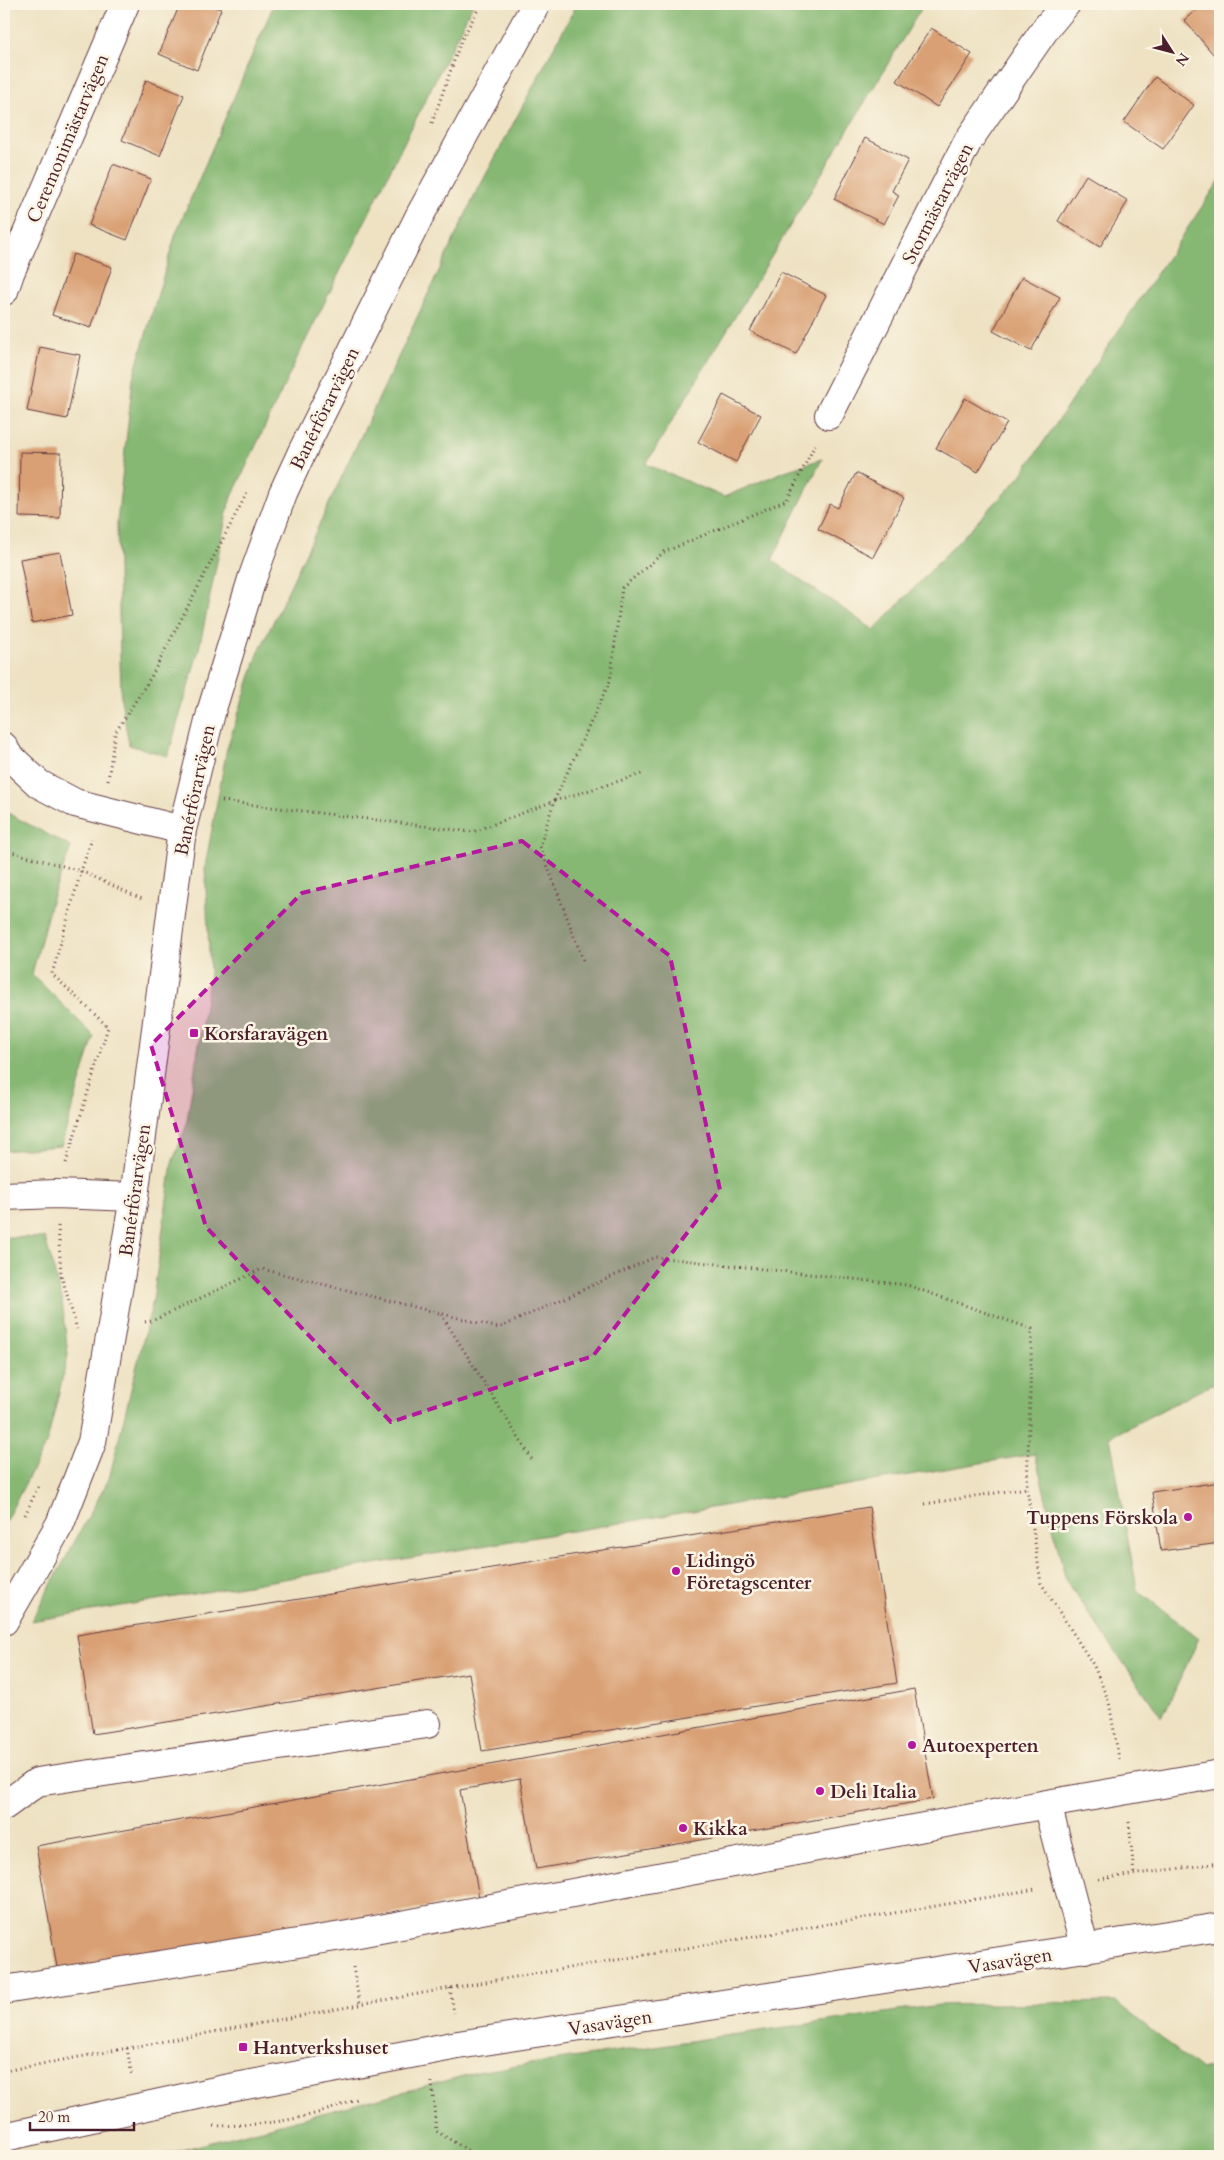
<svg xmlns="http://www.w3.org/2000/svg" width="1224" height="2160" font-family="Cardo,serif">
  <rect width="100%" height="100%" fill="#fcf5e5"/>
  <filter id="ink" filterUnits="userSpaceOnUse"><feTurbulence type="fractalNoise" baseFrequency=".02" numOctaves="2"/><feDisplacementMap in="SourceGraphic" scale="10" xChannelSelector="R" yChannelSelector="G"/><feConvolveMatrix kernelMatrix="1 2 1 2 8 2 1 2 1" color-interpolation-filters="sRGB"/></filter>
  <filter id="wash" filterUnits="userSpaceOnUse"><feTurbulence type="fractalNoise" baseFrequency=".0096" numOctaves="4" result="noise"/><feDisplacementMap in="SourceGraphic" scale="20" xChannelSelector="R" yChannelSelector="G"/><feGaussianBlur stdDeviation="1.12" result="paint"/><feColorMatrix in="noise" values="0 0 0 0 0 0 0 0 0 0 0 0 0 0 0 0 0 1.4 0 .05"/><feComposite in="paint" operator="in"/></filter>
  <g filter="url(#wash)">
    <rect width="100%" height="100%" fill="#eee2c3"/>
    <!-- forest -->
    <path fill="#86b873" stroke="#686c4f" d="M274,4H473L297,358L229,503L199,649L168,756L129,745L121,699L117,523L133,378L176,233Z
      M577,4H924L646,464L724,497L785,471L822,459L772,560L874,630L1020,477L1220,180V1380L1110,1437L1137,1590L1199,1638L1162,1718L1066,1581L1035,1454L31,1621L109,1479L153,1300L172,1163L186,1127L210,973L205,867L227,748L258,654L473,199Z
      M4,811L71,847L52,898L32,974L94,1036L61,1146L4,1151Z
      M10,1237L45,1238L62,1300L68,1355L47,1442L4,1524V1238Z
      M1116,2002L1201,2070L1220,2064V2156H159L482,2071L939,2005Z"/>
    <g id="blocks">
      <!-- building -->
      <path fill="#d9a075" d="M180,4H207L221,9L197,70L159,54Z
        M1204,4H1209L1211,7L1215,4H1220V62L1184,20Z
        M931,28L972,54L937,107L897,81Z
        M1155,77L1194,105L1163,149L1124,122Z
        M146,80L184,95L160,156L122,140Z
        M865,138L908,160L892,191L899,195L884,224L834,199Z
        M113,164L151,179L127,240L89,225Z
        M1086,175L1128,201L1100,247L1058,221Z
        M73,254L112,267L91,328L52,315Z
        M781,272L826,295L796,354L750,331Z
        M1022,277L1060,297L1031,351L993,331Z
        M40,347L80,355L67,419L27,411Z
        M723,395L761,415L736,462L698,442Z
        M965,398L1007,423L978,472L936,448Z
        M20,452L61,453L60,518L19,517Z
        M856,473L904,498L873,557L818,529L830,504L838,508Z
        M60,552L72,615L32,623L20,559Z
        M1220,1482V1543L1161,1551L1152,1492Z
        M869,1507L897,1683L482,1751L469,1673L93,1734L77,1635Z
        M914,1689L933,1799L536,1869L520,1779L460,1790L479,1898L58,1973L36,1846Z"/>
    </g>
  </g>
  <g filter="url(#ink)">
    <use href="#blocks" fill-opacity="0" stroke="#633c42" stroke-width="1"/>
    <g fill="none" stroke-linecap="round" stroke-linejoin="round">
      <defs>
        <path id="minor" d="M4,291L10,273L125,4
          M829,415L968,141L1046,28L1066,4
          M4,747L7,754L39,784L75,803L182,830
          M4,1196L56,1194L134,1197
          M4,1621L60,1524L92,1442L134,1197L182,830L212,709L252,579L283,493L301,454L420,215L536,4
          M1047,1804L1085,1949
          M4,1806L37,1782L427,1724
          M4,1990L348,1935L1047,1804L1220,1774
          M4,2137L225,2089L458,2045L1220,1927"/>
      </defs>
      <!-- minor casing -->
      <use href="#minor" stroke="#633c42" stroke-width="30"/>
      <!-- path -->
      <path stroke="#633c42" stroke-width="3" stroke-dasharray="1 4" stroke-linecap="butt" d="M432,123L461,41L481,4
        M108,780L115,733L151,677L248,491
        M222,801L473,832L554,801L645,773
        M4,850L81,871L142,899
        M583,960L540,846L554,801L610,681L622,588L664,552L787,500L816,443
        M66,1163L108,1027L52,974L81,871L92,839
        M58,1226L61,1274L77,1329
        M441,1314L533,1461
        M145,1322L152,1321L262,1269L499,1328L655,1257L907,1285L1032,1329L1027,1488L1041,1583L1094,1666L1109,1702L1119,1759
        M925,1504L1027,1488
        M25,1515L38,1487
        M1129,1822L1134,1874
        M1099,1879L1220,1863
        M353,1967L360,2005
        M450,1988L454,2013
        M127,2048L132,2077
        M4,2071L450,1988L1036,1889
        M432,2082L436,2131L477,2156
        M214,2126C267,2125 308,2120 357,2099"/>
      <!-- minor -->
      <use href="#minor" stroke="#fff" stroke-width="28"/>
    </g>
  </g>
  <!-- marked area -->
  <path fill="#b5179e" fill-opacity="0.2" stroke="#b5179e" stroke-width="4" stroke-dasharray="10 6" stroke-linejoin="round" d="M522,841L670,956L720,1190L593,1356L391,1422L206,1227L151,1045L302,893Z"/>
  <!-- markers -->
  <g fill="#b5179e" stroke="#fcf5e5" stroke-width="2">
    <rect x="189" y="1028" width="10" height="10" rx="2.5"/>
    <circle cx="1188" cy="1517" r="5"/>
    <circle cx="676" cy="1571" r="5"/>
    <circle cx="912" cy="1745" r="5"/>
    <circle cx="820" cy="1791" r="5"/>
    <circle cx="683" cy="1828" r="5"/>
    <rect x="238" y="2042" width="10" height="10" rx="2.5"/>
  </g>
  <g text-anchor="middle" stroke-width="5" stroke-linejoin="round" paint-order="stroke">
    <!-- street labels -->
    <g font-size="19" fill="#4a1f2b" stroke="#fcf5e5">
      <text transform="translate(67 138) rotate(-67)" y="7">Ceremonimästarvägen</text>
      <text transform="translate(937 203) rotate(-63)" y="7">Stormästarvägen</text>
      <text transform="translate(324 408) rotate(-64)" y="7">Banérförarvägen</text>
      <text transform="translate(194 790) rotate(-78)" y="7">Banérförarvägen</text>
      <text transform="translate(134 1190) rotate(-82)" y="7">Banérförarvägen</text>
      <text transform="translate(1010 1960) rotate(-9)" y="7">Vasavägen</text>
      <text transform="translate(610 2022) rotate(-9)" y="7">Vasavägen</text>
    </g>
    <!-- poi labels -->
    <g font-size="19" font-weight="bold" fill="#4a1f2b" stroke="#fcf5e5" text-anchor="start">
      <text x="204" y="1040">Korsfaravägen</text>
      <text x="1178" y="1524" text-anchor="end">Tuppens Förskola</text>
      <text x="686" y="1567">Lidingö<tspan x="686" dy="22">Företagscenter</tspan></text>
      <text x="922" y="1752">Autoexperten</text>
      <text x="830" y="1798">Deli Italia</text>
      <text x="693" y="1835">Kikka</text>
      <text x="253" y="2054">Hantverkshuset</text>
    </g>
  </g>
  <!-- margin -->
  <rect width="1224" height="2160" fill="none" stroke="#fcf5e5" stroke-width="20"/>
  <!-- north arrow -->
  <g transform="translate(1172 52) rotate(126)" stroke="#fcf5e5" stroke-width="4" paint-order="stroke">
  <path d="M0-4L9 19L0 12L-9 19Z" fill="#4a1f2b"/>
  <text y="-8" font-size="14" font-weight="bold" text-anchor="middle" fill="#4a1f2b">N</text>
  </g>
  <!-- scale -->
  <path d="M30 2122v8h104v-8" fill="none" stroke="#4a1f2b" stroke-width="2.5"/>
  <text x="38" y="2122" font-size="15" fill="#4a1f2b" stroke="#fcf5e5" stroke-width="4" paint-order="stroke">20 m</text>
</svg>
